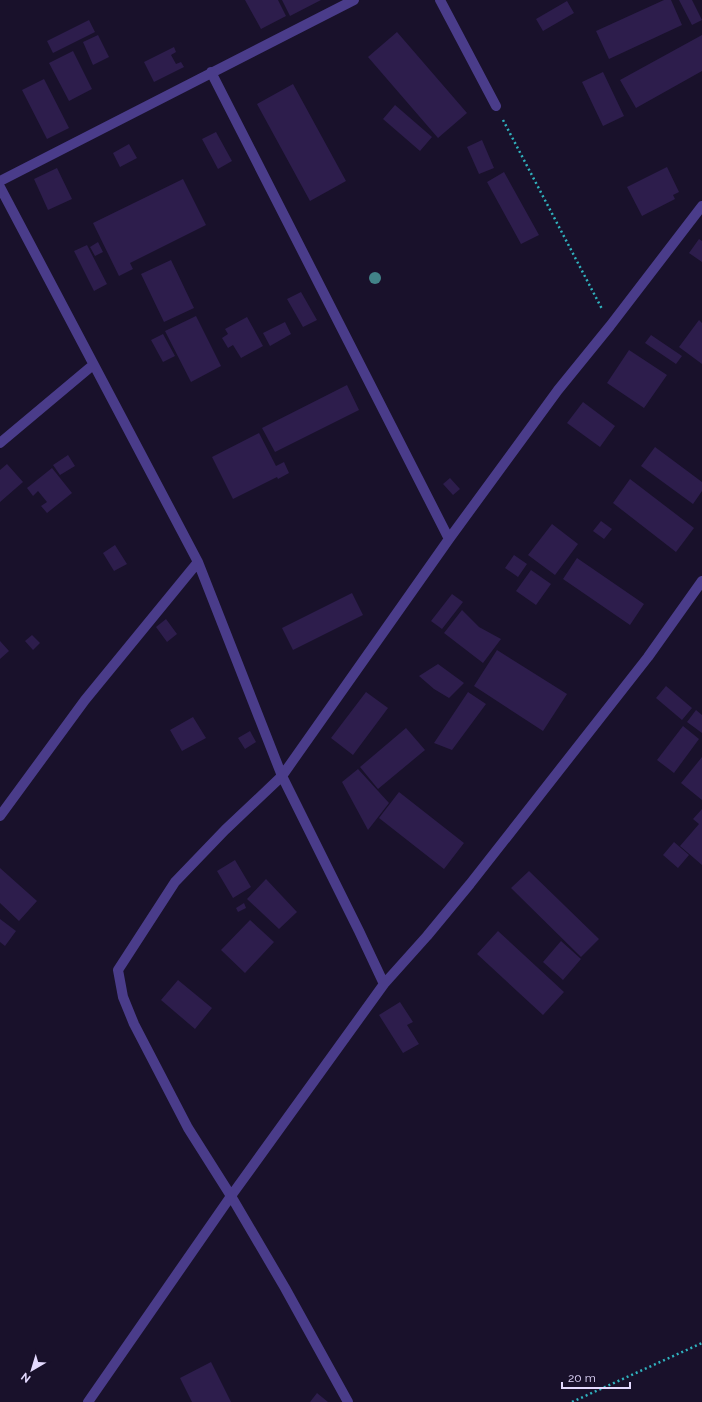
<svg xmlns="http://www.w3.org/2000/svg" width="702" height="1402" font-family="Raleway,sans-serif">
  <rect width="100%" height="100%" fill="#19112b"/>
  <!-- building -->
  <path fill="#2d1d4c" d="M245,0H278L286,16L261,29Z
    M282,0H321L290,16Z
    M664,0H671L682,25L609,59L596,31Z
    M679,0H692L702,20L692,25Z
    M567,1L574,13L543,31L536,19Z
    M89,20L95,32L53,53L47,41Z
    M397,32L467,113L438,138L368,57Z
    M98,35L109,57L93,65L83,42Z
    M702,35V71L636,108L620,80Z
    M174,47L176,52L171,55L176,64L181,62L184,67L154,82L144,62Z
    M73,51L92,89L69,101L49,63Z
    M603,72L624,116L603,126L582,82Z
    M44,79L69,128L47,139L22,90Z
    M293,84L346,181L310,201L257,104Z
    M395,105L432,137L420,151L383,119Z
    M216,132L232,161L218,169L202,139Z
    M482,140L494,168L479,174L467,147Z
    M129,144L137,158L120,167L113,153Z
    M667,167L679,192L673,195L675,199L642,216L627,187Z
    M57,168L72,199L48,210L34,179Z
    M504,172L539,235L521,244L487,182Z
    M183,179L206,225L130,263L133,269L119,276L93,223Z
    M699,239L702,241V262L689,253Z
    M98,242L103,252L95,256L90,247Z
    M87,245L107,284L94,291L74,251Z
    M171,260L194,308L164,322L141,274Z
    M301,292L317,320L303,327L287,299Z
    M196,316L221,366L191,382L165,331Z
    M247,317L263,346L241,358L233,345L228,348L222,338L228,334L225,329Z
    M699,320L702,323V364L679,347Z
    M285,322L291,334L270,346L263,333Z
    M163,334L175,356L163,362L151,340Z
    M651,335L682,356L676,364L645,343Z
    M629,350L667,375L644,408L607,383Z
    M347,385L359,410L275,452L262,428Z
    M583,402L615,426L600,447L567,423Z
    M259,433L276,466L284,462L289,473L278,479L277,477L233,499L212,457Z
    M655,447L702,482V491L693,504L641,466Z
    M68,455L75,466L60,475L53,465Z
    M7,464L23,482L0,502V470Z
    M52,468L72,493L47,513L41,506L47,502L38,491L33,496L27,488Z
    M450,478L460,489L453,495L443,484Z
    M630,479L694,528L676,552L613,503Z
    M601,521L612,529L604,539L593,531Z
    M552,524L578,544L555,575L528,555Z
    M115,545L127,564L114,571L103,553Z
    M514,555L527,564L518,577L505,568Z
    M577,558L644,604L630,625L563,579Z
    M531,570L551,584L536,605L516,591Z
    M352,593L363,615L293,650L282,628Z
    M452,594L463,602L442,629L431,621Z
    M462,610L479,627L501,639L483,663L444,633Z
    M166,619L177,634L167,642L156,627Z
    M32,635L40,643L33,650L25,641Z
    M0,641L9,651L0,659Z
    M497,650L567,694L543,731L474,686Z
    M438,664L464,683L449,698L434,689L419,676Z
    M666,686L692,708L682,720L656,698Z
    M366,692L388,708L353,755L331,738Z
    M468,692L486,704L452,750L434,743Z
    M696,710L702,715V733L687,722Z
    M193,717L206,738L182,751L170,730Z
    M683,726L699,739L674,773L657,760Z
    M406,728L425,750L378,789L360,767Z
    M250,731L256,742L245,749L238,738Z
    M702,757V800L681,783Z
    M358,769L389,803L368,830L342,782Z
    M399,792L464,843L444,869L379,818Z
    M702,809V865L680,846L699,824L693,819Z
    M674,842L689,855L678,868L663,855Z
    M235,860L251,887L233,898L217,871Z
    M0,868L37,901L19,921L0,903Z
    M529,871L599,939L581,957L511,888Z
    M266,879L297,912L279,929L247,899Z
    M244,903L246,908L238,912L236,908Z
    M0,919L16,931L5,946L0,942Z
    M250,920L274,942L245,973L221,950Z
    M498,931L564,992L543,1015L477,954Z
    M561,941L581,959L563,980L543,962Z
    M178,980L212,1008L195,1029L161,1000Z
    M400,1002L413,1022L407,1025L419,1044L403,1053L379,1015Z
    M211,1362L231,1402H192L180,1378Z
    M317,1393L328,1402H310Z"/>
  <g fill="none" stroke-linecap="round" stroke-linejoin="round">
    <!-- path -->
    <path stroke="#30b2be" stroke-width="2.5" stroke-dasharray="2 3" stroke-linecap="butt" d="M503,120L602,309
      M572,1402L702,1343"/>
    <!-- lane -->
    <path stroke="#4a3c8a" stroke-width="10" d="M440,0L496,106"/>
    <!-- street -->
    <path stroke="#4a3c8a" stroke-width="10" d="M211,72L449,539
      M0,181L354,0
      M0,187L198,562L282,776L359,931L384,984L427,936L470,884L648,657L702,581
      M0,443L93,365
      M0,816L85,700L198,562
      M88,1402L231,1196L384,984
      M348,1402L285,1288L231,1196L188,1128L134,1024L123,997L118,970L175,882L225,830L282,776L449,539L558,390L610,326L702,206"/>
  </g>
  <!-- trees -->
  <circle fill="#428388" cx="375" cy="278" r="6"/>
  <!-- north arrow -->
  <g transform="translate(32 1370) rotate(218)" stroke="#19112b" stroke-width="3" paint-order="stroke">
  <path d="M0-3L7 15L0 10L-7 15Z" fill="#e4daff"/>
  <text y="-6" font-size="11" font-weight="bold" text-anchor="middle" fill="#e4daff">N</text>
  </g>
  <!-- scale -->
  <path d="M562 1382v6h68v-6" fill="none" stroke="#e4daff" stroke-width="2"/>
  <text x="568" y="1382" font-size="12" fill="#e4daff" stroke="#19112b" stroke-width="3" paint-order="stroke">20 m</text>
</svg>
